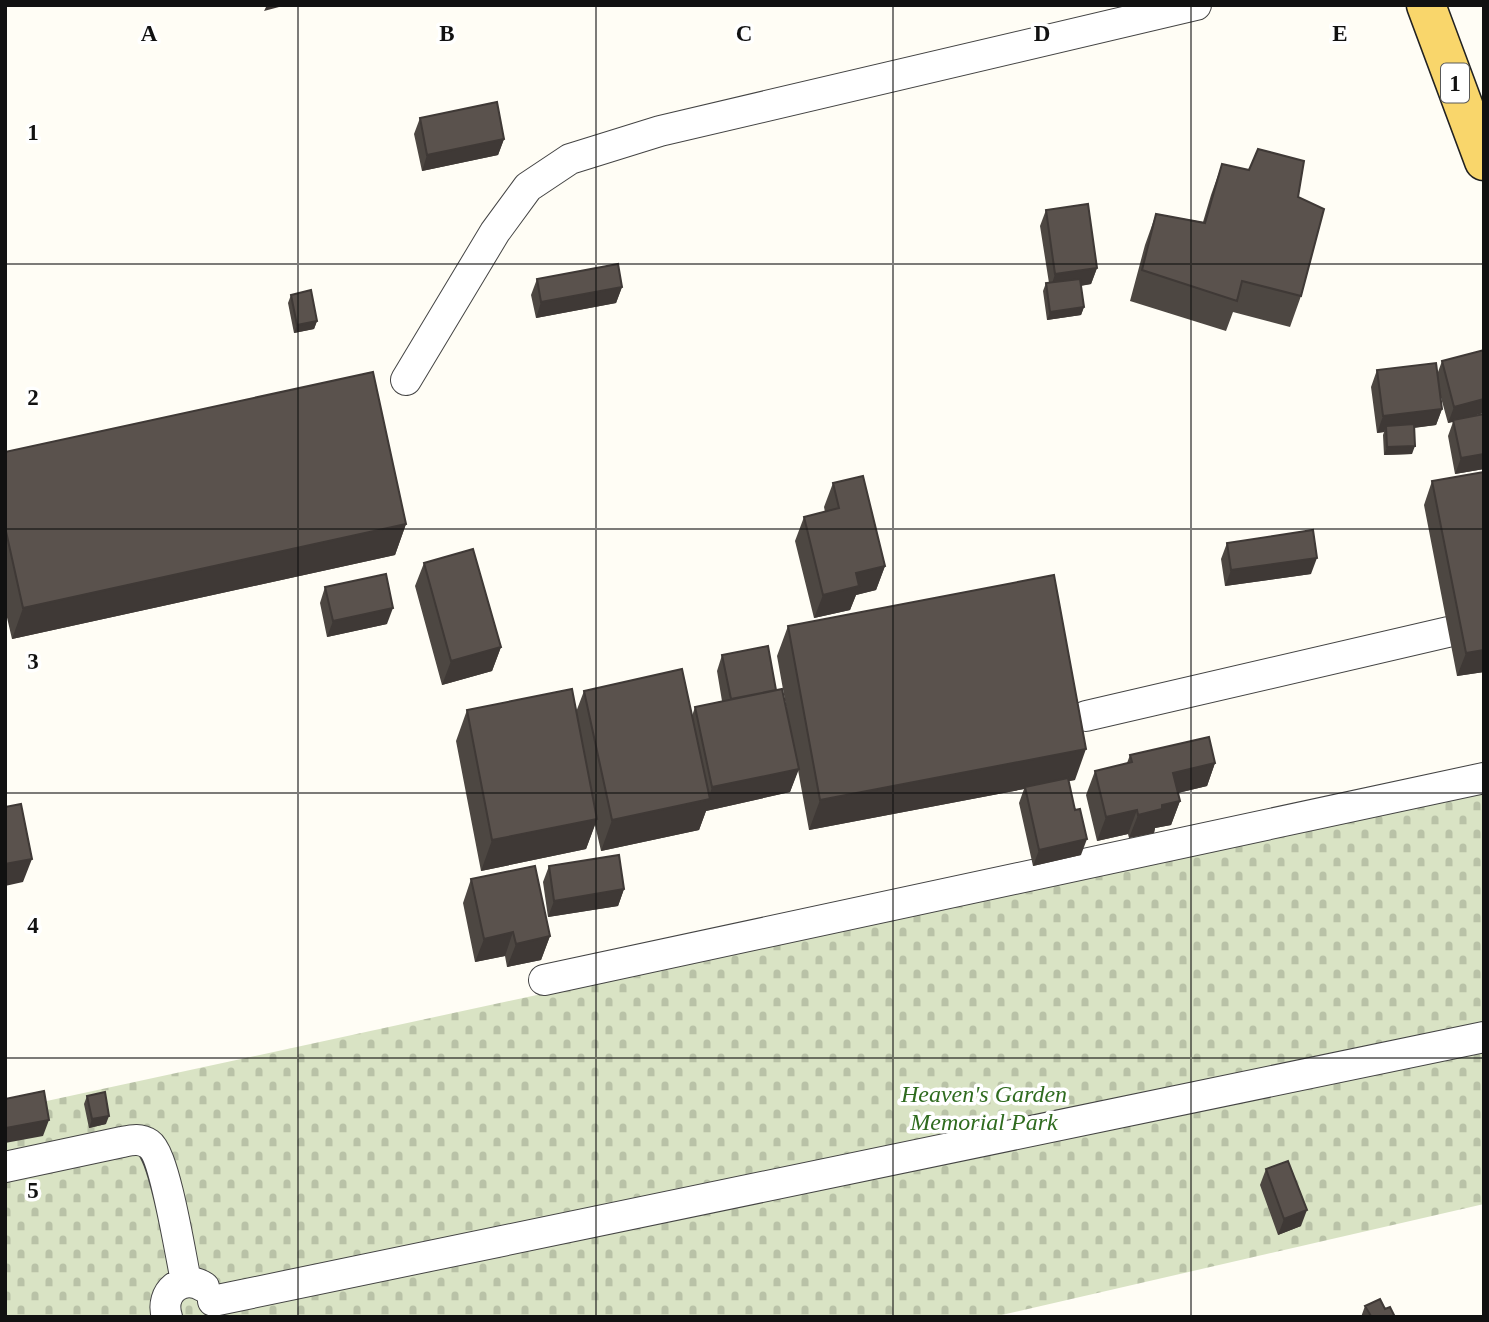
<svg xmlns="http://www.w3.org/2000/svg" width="1489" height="1322" font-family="'Times New Roman',serif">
  <defs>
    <pattern id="cemetery-stones" width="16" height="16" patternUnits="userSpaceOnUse" patternTransform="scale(1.75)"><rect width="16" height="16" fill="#d9e3c4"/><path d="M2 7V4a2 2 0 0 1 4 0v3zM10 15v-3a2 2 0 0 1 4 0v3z" fill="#b9c2a7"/></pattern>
  </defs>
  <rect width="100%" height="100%" fill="#fffdf5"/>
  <!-- cemetery -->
  <path fill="url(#cemetery-stones)" d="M1484,790V1204L993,1317H5V1110Z"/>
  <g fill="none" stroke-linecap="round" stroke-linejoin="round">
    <defs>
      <path id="minor" d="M406,380L495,232L528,187L570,159L660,131L1196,5
        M1086,716L1448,632
        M544,980L1484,778
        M5,1167L122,1142C132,1140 140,1138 149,1144C165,1155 181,1258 186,1281
        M213,1301L1484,1037
        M167,1317C159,1292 183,1273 204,1287"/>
      <path id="major" d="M1426,5L1484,161"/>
    </defs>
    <!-- minor casing -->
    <use href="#minor" stroke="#444" stroke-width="32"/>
    <!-- major casing -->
    <use href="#major" stroke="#222" stroke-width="41"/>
    <!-- minor -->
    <use href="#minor" stroke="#fff" stroke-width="30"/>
    <!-- major -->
    <use href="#major" stroke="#f9d66b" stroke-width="38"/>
  </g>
  <!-- wall -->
  <path fill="#4d4742" d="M420,118L504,139L498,155L422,171L414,134Z
    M1222,164L1298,197L1301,296L1290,327L1233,312L1226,331L1130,301L1145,245L1156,214L1203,222L1211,195Z
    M1046,210L1097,268L1091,284L1081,286L1084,307L1081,315L1047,320L1043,291L1046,283H1049L1040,226Z
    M537,279L622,287L616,303L536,318L531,295Z
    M291,295L317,321L314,329L294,333L288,303Z
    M1442,361L1474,416L1484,414V469L1455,474L1448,436L1453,422L1448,423L1440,394L1442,409L1436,425L1414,428L1412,454L1384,455L1383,435L1384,432L1377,433L1371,387L1377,370L1438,372Z
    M5,452L406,524L395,555L12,639L5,609Z
    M1432,481L1484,672L1457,676L1424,505Z
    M833,483L885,566L876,590L856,595L850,610L814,618L795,541L804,517L825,512L824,507Z
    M1227,543L1311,574L1225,586L1221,559Z
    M424,563L501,647L492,671L442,685L415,586Z
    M325,587L387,624L327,637L320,603Z
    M788,626L1075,780L1068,781L1081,855L1033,866L1019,803L1024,789L809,830L798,770L790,792L706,811L699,830L601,851L595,825L586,849L481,871L456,741L467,710L576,712L584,691L692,716L695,707L722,701L717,671L722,655L776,690L790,728L777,656Z
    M1130,755L1215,763L1207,786L1178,793L1180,801L1171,825L1155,828L1154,833L1129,838L1128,834L1097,841L1086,795L1095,771L1127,763Z
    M549,866L624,889L618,906L548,917L543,882Z
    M471,879L550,936L541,960L507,967L505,956L475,962L463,903Z
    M87,1096L106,1124L89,1128L84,1104Z
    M1266,1169L1301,1226L1278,1235L1260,1185Z
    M1365,1306L1385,1309L1395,1317H1361Z"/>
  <!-- shaded-wall -->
  <path fill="#3f3936" d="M267,5H279V7L264,11Z
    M504,139L498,155L422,171L427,155Z
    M1097,268L1091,284L1050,290L1055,274Z
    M622,287L616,303L536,318L541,302Z
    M1084,307L1081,315L1047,320L1050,312Z
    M317,321L314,329L294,333L297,325Z
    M1484,399V413L1448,423L1454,407Z
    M1442,409L1436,425L1386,431V426L1384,432L1377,433L1383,416Z
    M1415,446L1412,454L1384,455L1387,447Z
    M1484,454V469L1455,474L1461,458Z
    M406,524L395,555L12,639L23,608Z
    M1317,558L1311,574L1225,586L1231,570Z
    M885,566L876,590L856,595L850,610L814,618L823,595L856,573Z
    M393,608L387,624L327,637L333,621Z
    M501,647L492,671L442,685L451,661Z
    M1484,650V672L1457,676L1466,653Z
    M1086,749L1075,780L1026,789L1025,787L1024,789L809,830L820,800Z
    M1215,763L1207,786L1165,796L1173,773Z
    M799,769L790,792L706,811L699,830L601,851L612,820L708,800L712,787Z
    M1180,801L1171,825L1155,828L1154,833L1129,838L1138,815L1162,805Z
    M1137,810L1128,834L1097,841L1106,817Z
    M597,819L586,849L481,871L492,840Z
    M1087,839L1081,855L1033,866L1039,850Z
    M32,859L23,882L5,886V864Z
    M624,889L618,906L548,917L554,901Z
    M513,932L505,956L475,962L484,939Z
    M550,936L541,960L507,967L516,944Z
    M109,1116L106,1124L89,1128L92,1119Z
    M49,1120L43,1136L5,1143L6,1128Z
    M1307,1210L1301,1226L1278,1235L1284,1219Z"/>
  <!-- building -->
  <path fill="#5a524d" stroke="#3f3936" stroke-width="2" d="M497,102L504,139L427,155L420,118Z
    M1258,149L1304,161L1298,197L1324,209L1301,296L1242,281L1237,301L1142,270L1156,214L1205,223L1222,164L1249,170Z
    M1088,204L1097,268L1055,274L1046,210Z
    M618,264L622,287L541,302L537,279Z
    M1080,279L1084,307L1050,312L1046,283Z
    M311,290L317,321L297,325L291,295Z
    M1484,350V399L1454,407L1442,361Z
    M1436,363L1442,409L1383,416L1377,370Z
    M373,372L406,524L23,608L5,527V452Z
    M1484,414V454L1461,458L1453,420Z
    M1414,424L1415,446L1387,447L1386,426Z
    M1484,472V650L1466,653L1432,481Z
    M863,476L885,566L856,573L859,586L823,595L804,517L839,508L833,483Z
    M1313,530L1317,558L1231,570L1227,543Z
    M473,549L501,647L451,661L424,563Z
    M386,574L393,608L333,621L325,587Z
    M1054,575L1086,749L820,800L788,626Z
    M768,646L776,690L731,699L722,655Z
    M682,669L710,799L612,820L584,691Z
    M572,689L597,819L492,840L467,710Z
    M782,689L799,769L712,787L695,707Z
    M1209,737L1215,763L1173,773L1180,801L1162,805V809L1138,815L1137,810L1106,817L1095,771L1132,762L1130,755Z
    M1068,778L1075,810L1080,809L1087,839L1039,850L1025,787Z
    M21,804L32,859L5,864V807Z
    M619,855L624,889L554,901L549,866Z
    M535,866L550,936L516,944L513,932L484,939L471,879Z
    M44,1091L49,1120L6,1128L5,1099Z
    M105,1092L109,1116L92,1119L87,1096Z
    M1288,1161L1307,1210L1284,1219L1266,1169Z
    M1380,1299L1385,1309L1390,1307L1395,1317H1370L1371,1316L1365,1306Z"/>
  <!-- grid -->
  <path fill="none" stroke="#111" stroke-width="2" stroke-opacity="0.55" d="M298,5V1317M596,5V1317M893,5V1317M1191,5V1317M5,264H1484M5,529H1484M5,793H1484M5,1058H1484"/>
  <g text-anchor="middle" stroke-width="7" stroke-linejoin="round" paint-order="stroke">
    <!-- shield labels -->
    <rect fill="#fff" stroke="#585858" stroke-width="2" x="1441" y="63.5" width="28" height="39" rx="5"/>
    <g font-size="23" font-weight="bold" fill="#111">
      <text x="1455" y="91">1</text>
    </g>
    <!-- park labels -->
    <g font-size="24" font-style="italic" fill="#2f6b1f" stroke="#fff">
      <text x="984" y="1102">Heaven's Garden<tspan x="984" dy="28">Memorial Park</tspan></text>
    </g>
  </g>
  <g font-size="23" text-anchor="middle" font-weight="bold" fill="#111" stroke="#fff" stroke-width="7" stroke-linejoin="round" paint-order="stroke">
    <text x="149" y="41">A</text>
    <text x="447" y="41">B</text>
    <text x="744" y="41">C</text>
    <text x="1042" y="41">D</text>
    <text x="1340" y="41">E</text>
    <text x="33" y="140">1</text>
    <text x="33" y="405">2</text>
    <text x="33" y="669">3</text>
    <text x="33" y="933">4</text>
    <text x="33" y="1198">5</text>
  </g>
  <!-- border -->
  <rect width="1489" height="1322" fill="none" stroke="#111111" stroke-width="14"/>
</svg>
